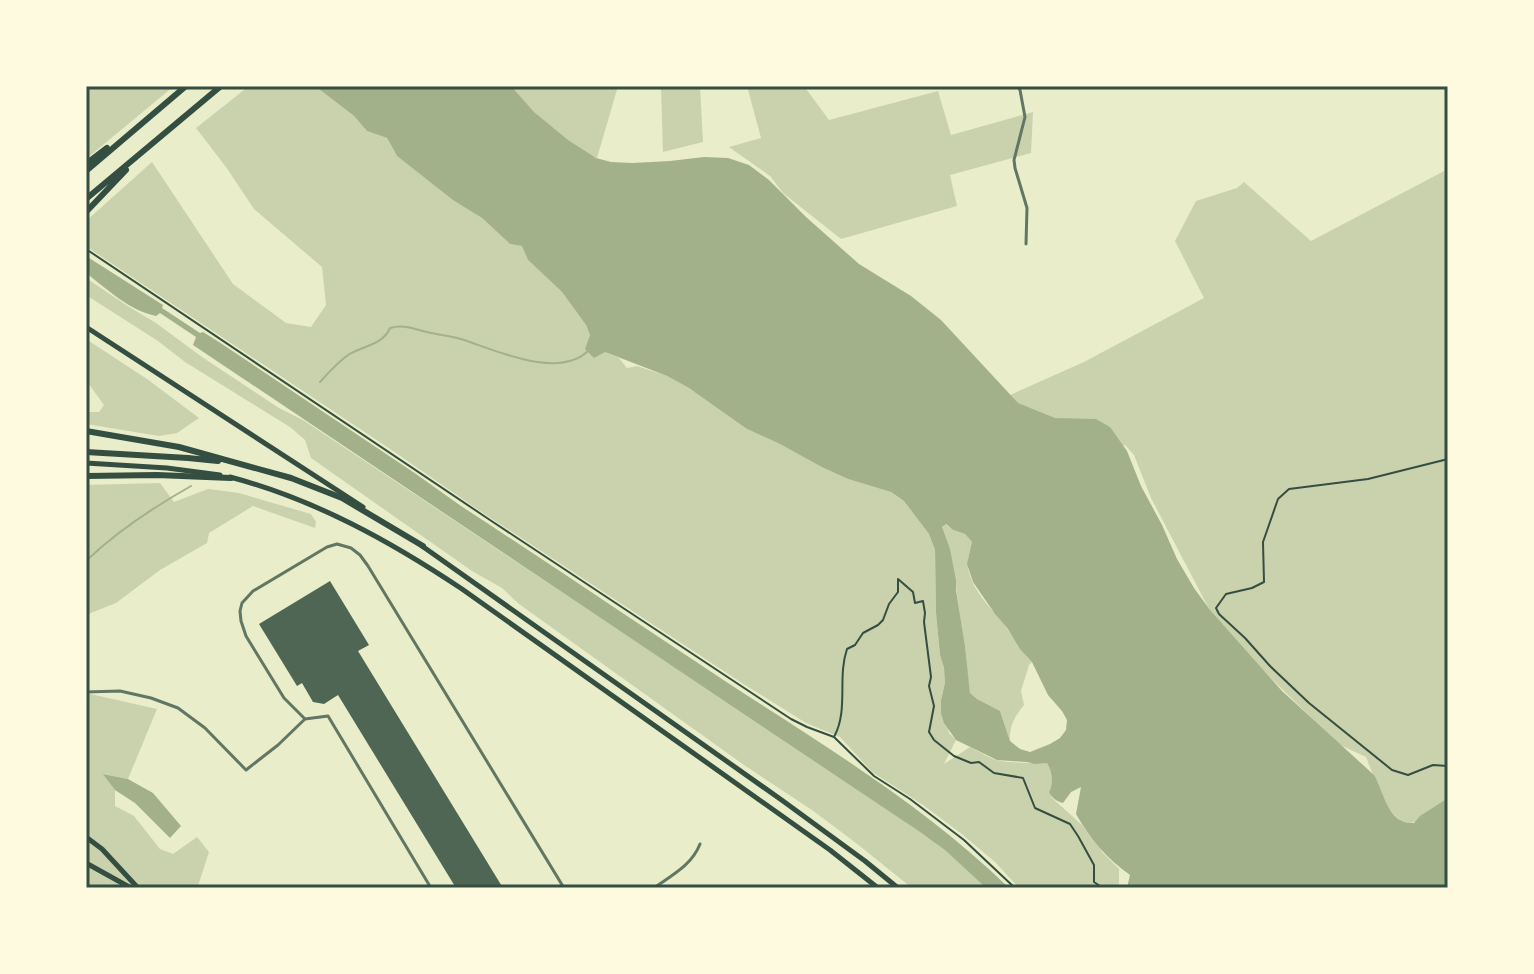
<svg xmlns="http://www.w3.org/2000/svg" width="1534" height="974" font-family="'IBM Plex Sans',sans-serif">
  <rect width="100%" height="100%" fill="#e9edc9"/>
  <!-- green -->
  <path fill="#cad2ad" d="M86,86L123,89L137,86H174L86,159Z
    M249,86H315L354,116L367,131L387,138L397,156L453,199L482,218L510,244L523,246L528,260L562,292L586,325L590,335L605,352L619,358L627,368L637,366L667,376L689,388L713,403L747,429L780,444L848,479L891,492L904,501L929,534L935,550L936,613L940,655L944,668L945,683L941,700L949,733L956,740L944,764L970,747C980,752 990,759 1001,761C1016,763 1032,763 1047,763C1053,773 1053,786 1051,797L1082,825L1103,853L1119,869V888H1019L995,862L963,835L923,805L872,772L840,737L806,723L745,685L477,509L393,451L87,247L86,221L152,162L233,284L286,323L311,327L326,305L322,267L254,209L226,167L196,128Z
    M501,86H618L597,158L577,152Z
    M661,86H700L703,142L663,152Z
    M747,86H804L829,120L938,91L951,135L1033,112L1031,153L950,175L957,206L841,239L783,193L770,176L729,147L761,138Z
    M1448,169V802C1439,807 1419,823 1409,823C1389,823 1373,774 1366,757L1338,744L1218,626L1151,498L1134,455L1125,445L1112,452L1065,455L1010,395L1084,362L1204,298L1175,241L1196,201L1237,188L1244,182L1311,241Z
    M86,278L126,305L156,323L202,357L279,408L303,420L847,782L945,849L986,888H912L856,843L812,810L744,765L519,604L502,588L472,571L311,458L305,440L290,427L185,362L158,341L86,295Z
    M86,339L147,379L199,418L177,433L159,436L86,424V412H99L104,405L86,380Z
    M160,483L174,502L208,489L239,493L311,514L316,522L315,528L253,506L209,533L207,543L160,570L116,603L86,615V485Z
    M945,524L953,530L965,534L972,542C971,550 967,560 968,567C971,592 996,612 1009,631C1017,642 1023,652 1032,662L1029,665L1021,691L1024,705C1015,716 1009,726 1010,741L1000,711L977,699L970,693C965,655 960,616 955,578C953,560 946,545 942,528Z
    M86,693L157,709L128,779L104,774L115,790V806L134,816L160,849L173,854L197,837L209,852L198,886L203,888H86Z"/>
  <!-- water -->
  <path fill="#a3b18a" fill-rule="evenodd" d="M315,86H511L534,112L568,140L596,158L611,162L632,163L670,161L704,157L728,158L749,165L769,180L806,217L859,264L911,296L941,320L1018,403L1055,418L1096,419L1110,427L1127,451L1141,486L1162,525L1177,559L1194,588L1210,610L1282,691L1374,775C1384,792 1388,825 1414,823L1420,816L1448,798V888L1436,885L1430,888H1127L1130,875C1106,858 1091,840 1076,814L1081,787L1071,792L1063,803C1056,801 1052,798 1049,792C1054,784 1052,771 1047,763L1035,764L1027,762L997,760L956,740L944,723L941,713V700L945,683L944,668L940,655L936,613L935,550L929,534L904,501L891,492L848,479L822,467L780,444L747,429L689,388L667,376L605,352L594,358L585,349L590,335L586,325L562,292L528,260L522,246L510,244L482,218L453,200L397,156L387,138L367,131L354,116ZM946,524L953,530L965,534L972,542L967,564L973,582L995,614L1008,629L1020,649L1032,662L1048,695L1062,711L1067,720L1066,730L1060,738L1050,744L1030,752L1020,749L1010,741L1000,711L977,699L970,693L965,647L956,590V580L950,549L942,527Z
    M86,256L163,305L162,308L200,333L203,332L219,342L416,474L461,506C550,564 637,623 725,681C823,745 925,806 1009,888H986L945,850L920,832L193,345L196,337L160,313L156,316C130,311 107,289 86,273Z
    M103,774L128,779L153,793L181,826L170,838L135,803L115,790Z"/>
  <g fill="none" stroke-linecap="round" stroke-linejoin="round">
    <!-- stream -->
    <path stroke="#a3b18a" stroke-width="2" d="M320,382C329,372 337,363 348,355C362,346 383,345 390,328C403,324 414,329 427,332C439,335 452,336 464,340C497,351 560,380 589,350
      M86,561C116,532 154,507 191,486"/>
  </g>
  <!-- building -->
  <path fill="#4f6655" d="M330,581L369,645L358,651L503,888H456L338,695L324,704L313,702L302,683L297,686L259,624Z"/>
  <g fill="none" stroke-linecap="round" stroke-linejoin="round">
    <!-- path -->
    <path stroke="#344e41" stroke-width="2" d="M86,249L490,520L791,719L807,727L834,737L874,776L910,799L964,840L1015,888
      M1448,459L1368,479L1289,489L1278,499L1263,542L1264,582L1252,588L1226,594L1216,608L1219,614L1245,638L1270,666L1309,703L1392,770L1408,775L1433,765L1448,766
      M898,579L913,592L915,603L923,601L925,613L924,622L931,677L929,686L934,706L929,732L934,740L954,756L971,763L979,762L994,773L1023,778L1035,808L1070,824L1078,836L1094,865V882L1100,886L1108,888
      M834,737C849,709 837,678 847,649L855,645L863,633L878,625L883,620L889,604L898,592V580"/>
    <!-- minor -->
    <path stroke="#617663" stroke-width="3" d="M1018,86L1020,90L1025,117L1014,160L1015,168L1027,208L1026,244
      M86,692L120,691L151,698L178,708L205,728L246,770L278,745L305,719
      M305,719L284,698L246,636L241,621L240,611L242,603L253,591L327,547L337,544L351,548L360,555L368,566L564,888
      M305,719L328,716L431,888
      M654,888C672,875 692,865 700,844"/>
    <!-- secondary -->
    <path stroke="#344e41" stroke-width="5" d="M86,327L363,507
      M86,463L167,468L220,475
      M230,477C314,499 390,541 462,589L830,850L878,888
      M422,546L783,801L865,861L898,888
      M86,837L102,849L138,888
      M86,863L131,888"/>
    <!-- motorway -->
    <path stroke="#344e41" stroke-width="6" d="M86,164L107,148
      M86,171L186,86
      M86,199L221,86
      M86,212L126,170
      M86,431L179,447L291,478L342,498L423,546
      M86,452L188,458L218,461
      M86,476L157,475L231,478"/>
  </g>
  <!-- border -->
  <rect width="1534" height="974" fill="none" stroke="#fefae0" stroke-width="176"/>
  <rect x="88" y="88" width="1358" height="798" fill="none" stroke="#344e41" stroke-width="3"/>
</svg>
